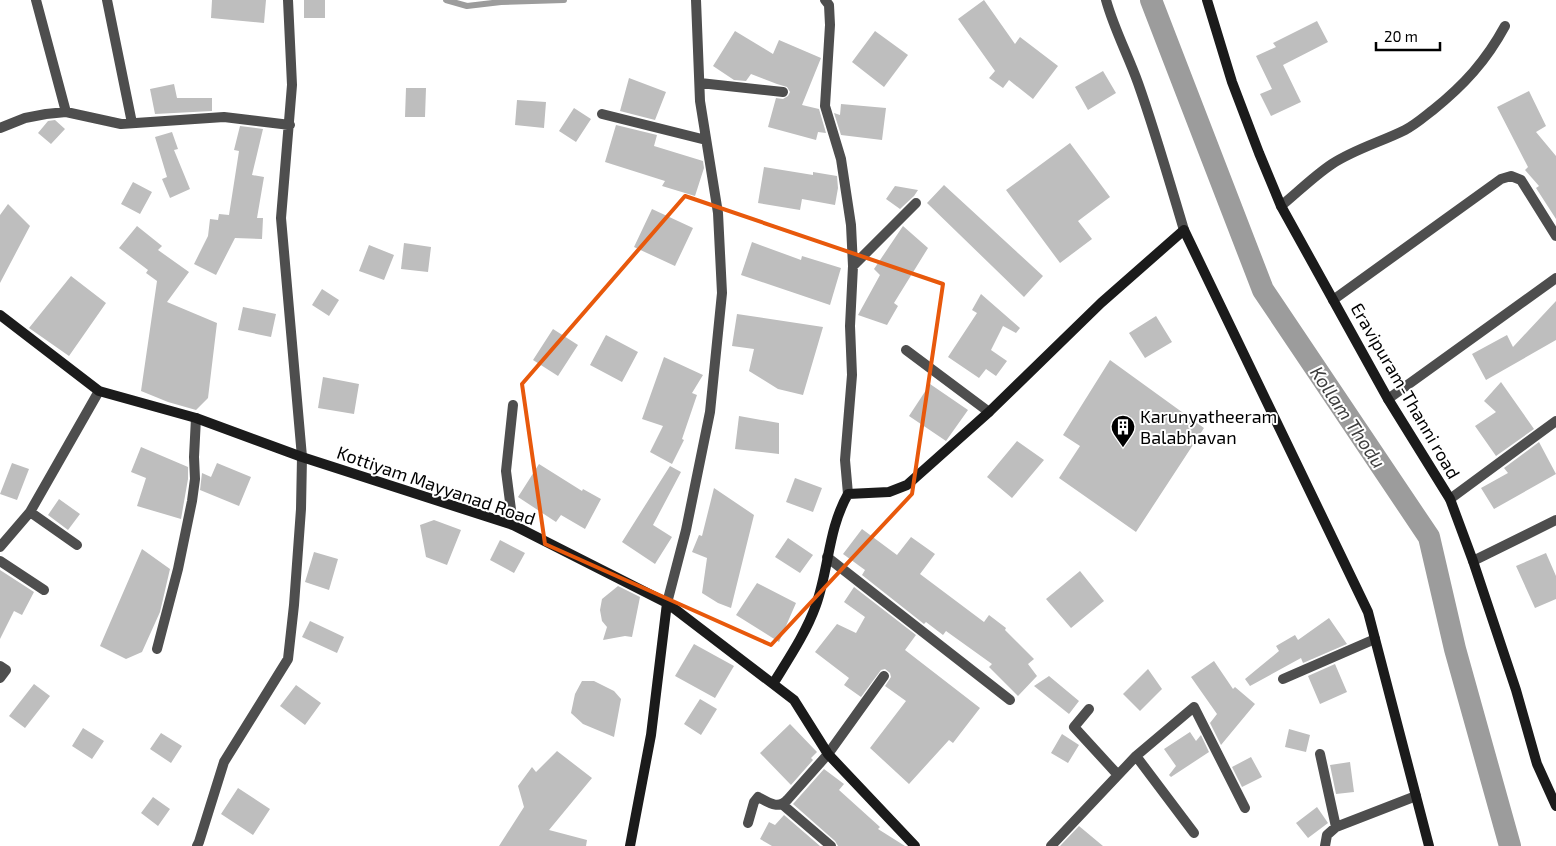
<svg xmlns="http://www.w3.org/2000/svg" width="1556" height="846" font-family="'Exo 2',sans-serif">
  <rect width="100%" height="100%" fill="#fff"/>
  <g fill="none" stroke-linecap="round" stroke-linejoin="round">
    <!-- stream -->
    <path stroke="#9c9c9c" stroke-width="6" d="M446,0L467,6L501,2L564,0"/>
    <!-- canal -->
    <path stroke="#9c9c9c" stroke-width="22" d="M1151,0L1263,290L1429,537L1455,649L1510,846"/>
  </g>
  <!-- building -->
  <path fill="#bebebe" d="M212,0H266L264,23L211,18Z
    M304,0H325V18H304Z
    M984,0L1015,44L1020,37L1058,66L1033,99L1009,80L1003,88L989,78L995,71L958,19Z
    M1317,21L1328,42L1283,65L1301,102L1271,116L1260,94L1272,89L1256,56L1276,47L1273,43Z
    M735,31L773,54L779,40L821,58L802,105L819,109L826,133L818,132L816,140L768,127L776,98L783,99L788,96L790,92L787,87L777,84L751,74L746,81L734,80L713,66Z
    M875,31L908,55L884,87L852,62Z
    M1103,71L1116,93L1088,110L1075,87Z
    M629,78L666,92L655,120L620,111Z
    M174,84L177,98H212V111L155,114L150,89Z
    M406,88H426L425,117H405Z
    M1529,91L1546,126L1536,132L1556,156V219L1536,188L1539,186L1525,170L1528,167L1497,107Z
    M517,100L546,102L544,128L515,125Z
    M841,104L886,108L882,140L841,135L834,113L840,115Z
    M574,108L591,119L576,142L559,131Z
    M55,120L65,129L51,144L38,133L48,121Z
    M616,125L657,135L654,146L703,161L704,168L695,196L662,186L665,181L605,162Z
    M240,126L263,129L252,175L264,177L257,218H263L262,239L235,238L216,275L194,264L208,236L210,219L218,220L219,214L229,215L239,151L234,150Z
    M172,132L178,149L174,150L190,189L170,198L162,179L167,177L155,137Z
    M1070,143L1110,197L1078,221L1092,239L1060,263L1006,190Z
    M764,167L813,175V172L837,176L838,188L835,205L802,199L800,210L758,203Z
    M133,182L152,192L140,214L121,204Z
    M944,185L1043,276L1024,297L927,203Z
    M895,186L918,190L914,196L900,209L886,199Z
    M8,204L30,226L0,283V215Z
    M652,209L693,228L675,266L634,247Z
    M137,226L162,246L158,250L189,272L167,302L217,323L208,398L196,410L168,402L141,391L157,281L146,273L148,270L119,248Z
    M903,226L928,248L894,303L898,306L887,325L858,315L880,275L874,269Z
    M752,242L801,260L802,256L841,268L830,305L741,275Z
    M404,243L431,247L428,272L401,269Z
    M369,245L394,255L384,280L359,271Z
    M71,276L106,303L69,356L29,328Z
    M322,289L339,300L329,316L312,305Z
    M981,294L1020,328L1016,333L1003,326L991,350L1007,361L996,376L986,369L979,378L948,357L977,313L972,310Z
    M1556,301V340L1486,380L1472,354L1507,335L1513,347Z
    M243,307L276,314L271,337L238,330Z
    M737,314L823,327L803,395L778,389L749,371L754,349L732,346Z
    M1156,316L1172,342L1145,358L1129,333Z
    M553,329L578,345L558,376L533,360Z
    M606,335L638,352L622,382L590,365Z
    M664,357L703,375L692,393L697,395L682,439L684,440L672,464L650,452L663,426L642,419Z
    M1110,360L1204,428L1136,532L1059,478L1080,446L1063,435Z
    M323,377L359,384L354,414L318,408Z
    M1501,382L1534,429L1496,456L1475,426L1496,412L1484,401Z
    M930,384L968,410L946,441L909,416Z
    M739,416L779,423V454L735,449Z
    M1017,441L1044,460L1012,498L987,477Z
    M1539,442L1556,474L1494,509L1481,488L1508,473L1504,468Z
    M141,447L188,467V479L181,519L137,506L146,478L131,472Z
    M12,463L29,469L17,500L0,494Z
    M217,463L251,477L239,506L200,490L202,473L211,477Z
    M539,464L582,491L583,489L601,499L585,529L561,515L556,522L518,497Z
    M670,466L681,472L653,525L672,537L655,564L622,542Z
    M795,478L822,488L813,512L786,502Z
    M714,488L754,515L731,608L718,603L702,593L707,558L692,552L699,535L702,536Z
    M59,499L80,514L68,530L48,515Z
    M434,520L461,530L447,565L426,557L420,525Z
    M862,529L897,555L911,537L935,554L920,574L984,622L989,615L1006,628L1005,630L1034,659L1028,664L1037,676L1018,696L989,667L992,664L946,631L943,635L926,622L924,624L862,575L865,570L843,554Z
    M788,538L813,555L800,573L775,557Z
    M500,540L525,553L514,573L490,560Z
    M142,549L170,569L160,612L142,652L126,659L100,646Z
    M314,552L338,559L329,590L305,582Z
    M1546,553L1556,576V599L1535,608L1516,566Z
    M0,570L34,592L22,615L14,611L0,639Z
    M1080,571L1104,601L1071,628L1046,599Z
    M757,583L796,603L779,642L736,615Z
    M618,586L640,597L632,637L625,636L603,640L607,627L602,621L600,610L602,599Z
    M854,587L916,635L905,650L980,708L953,743L949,740L909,784L870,748L906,701L885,686L891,677L890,673L885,669L881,670L861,697L844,685L849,678L815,652L837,624L856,633L865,617L844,602Z
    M1329,618L1347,644L1303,663L1301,658L1250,686L1245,679L1279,651L1276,646L1295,635L1298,640Z
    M310,621L344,637L337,653L302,637Z
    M694,644L734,666L715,698L675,676Z
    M1214,661L1233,689L1235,687L1255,704L1221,745L1210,723L1217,714L1191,677Z
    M1335,664L1347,692L1320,704L1308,676Z
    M1148,669L1162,689L1140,711L1123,694Z
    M1049,676L1079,701L1069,714L1034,686Z
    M582,681H594L614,691L621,699L614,737L583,724L571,713L575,694Z
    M34,684L50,696L25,728L9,716Z
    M296,685L321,703L305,725L280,706Z
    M700,699L717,709L701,735L684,724Z
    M790,724L817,752L811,758L813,760L791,785L760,753Z
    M83,728L104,741L92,759L72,746Z
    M1289,729L1310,735L1306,752L1285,747Z
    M1190,732L1196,741L1201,735L1209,752L1171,777L1169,775L1176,766L1164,749Z
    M161,733L182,746L171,763L150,749Z
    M1062,734L1079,745L1068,763L1051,753Z
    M557,751L592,778L549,830L587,840L586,846H499L524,807L518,786L532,767L536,772Z
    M1251,757L1262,777L1242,787L1232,767Z
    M1350,762L1354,792L1336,794L1330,765Z
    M824,769L844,784L839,790L880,827L878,829L905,846H838L835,841L793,804Z
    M238,788L270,809L253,835L221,814Z
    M153,797L170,809L158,826L141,813Z
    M1317,807L1328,823L1308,838L1296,823Z
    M784,815L820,846H772L760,839L769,822L775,825Z
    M1079,826L1103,846H1060Z"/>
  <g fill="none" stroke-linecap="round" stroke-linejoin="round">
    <!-- street -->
    <path stroke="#4e4e4e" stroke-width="10" d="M36,0L66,112
      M107,0L132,123
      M825,0L829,5L830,25L825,106L841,159L851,225L853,266L850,326L852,375L845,460L848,494
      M1106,0C1114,29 1128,55 1138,83C1155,131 1169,180 1184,230
      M700,83L783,92
      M602,114L706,140
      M0,128L25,118L46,114L66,112L121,124L224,117L290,125
      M1281,206C1298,192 1314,176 1332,164C1355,149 1381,142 1405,130C1415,125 1424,117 1433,110C1464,85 1486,61 1505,26
      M853,266L916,203
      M1333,300L1501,179L1511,176L1521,180L1556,236
      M906,350L989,412
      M1388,399L1556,278
      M1450,499L1556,421
      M30,512L77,545
      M513,525L506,471L513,405
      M0,547L30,512L99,391
      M827,557L1010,700
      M0,561L44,590
      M1473,561L1556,520
      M667,603L686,530L710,412L722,293L718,213L700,101L696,0
      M157,649L178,569L192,501L195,479L194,457L196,418
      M0,666L6,670L0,678
      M1283,679L1375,639
      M1089,709L1074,727L1118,775
      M1320,754L1336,827
      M1136,756L1194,707L1245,808
      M783,805L831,846
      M748,823L754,802L758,797C769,803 779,810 788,799L828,754L884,676
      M197,846L199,842L224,762L288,659L294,605L301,509L302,457L281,218L292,85L288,0
      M1051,846L1136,756L1194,833
      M1325,846L1327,835L1336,827L1416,796"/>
    <!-- secondary -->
    <path stroke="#1b1b1b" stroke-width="10" d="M1207,0L1232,82L1259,153L1281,206L1388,399L1450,499L1473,561L1516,690L1537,764L1556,806
      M0,315L99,391L196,418L302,457L513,525L667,603L651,735L630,846
      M667,603L794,700L828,754L915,846
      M773,684C789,658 806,633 816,605C829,569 828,529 848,494L889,492L907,485L989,412L1101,303L1184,230L1368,612L1429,846"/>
  </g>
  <!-- marked area -->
  <path fill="none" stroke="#e8590c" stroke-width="4" stroke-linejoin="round" d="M685,196L943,284L912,494L771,645L545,544L522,384Z"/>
  <!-- icons -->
  <defs>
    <symbol id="building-pin" viewBox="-11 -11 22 30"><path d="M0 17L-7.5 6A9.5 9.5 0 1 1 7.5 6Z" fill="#000" stroke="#fff"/><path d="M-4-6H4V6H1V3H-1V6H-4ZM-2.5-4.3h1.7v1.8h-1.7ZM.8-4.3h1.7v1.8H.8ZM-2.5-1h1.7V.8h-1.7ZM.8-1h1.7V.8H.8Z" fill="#fff"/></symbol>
  </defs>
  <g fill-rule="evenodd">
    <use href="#building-pin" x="1109" y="413" width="28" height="38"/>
  </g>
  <g text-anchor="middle" stroke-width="4" stroke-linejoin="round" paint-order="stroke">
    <!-- street labels -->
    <g font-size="18" fill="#000" stroke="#fff">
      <text transform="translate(1405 391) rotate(60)" y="6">Eravipuram-Thanni road</text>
      <text transform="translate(436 486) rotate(19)" y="6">Kottiyam Mayyanad Road</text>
    </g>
    <!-- poi labels -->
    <g font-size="18" fill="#000" stroke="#fff" text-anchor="start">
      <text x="1140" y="423">Karunyatheeram<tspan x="1140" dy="21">Balabhavan</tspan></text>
    </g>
    <!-- water labels -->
    <g font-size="19" font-style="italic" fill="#3d3d3d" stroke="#fff">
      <text transform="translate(1348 417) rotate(56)" y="7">Kollam Thodu</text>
    </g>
  </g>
  <!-- scale -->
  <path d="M1376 42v8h64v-8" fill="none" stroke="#000000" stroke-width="2.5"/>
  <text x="1384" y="42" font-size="15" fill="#000000" stroke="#ffffff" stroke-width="4" paint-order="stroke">20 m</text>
</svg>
